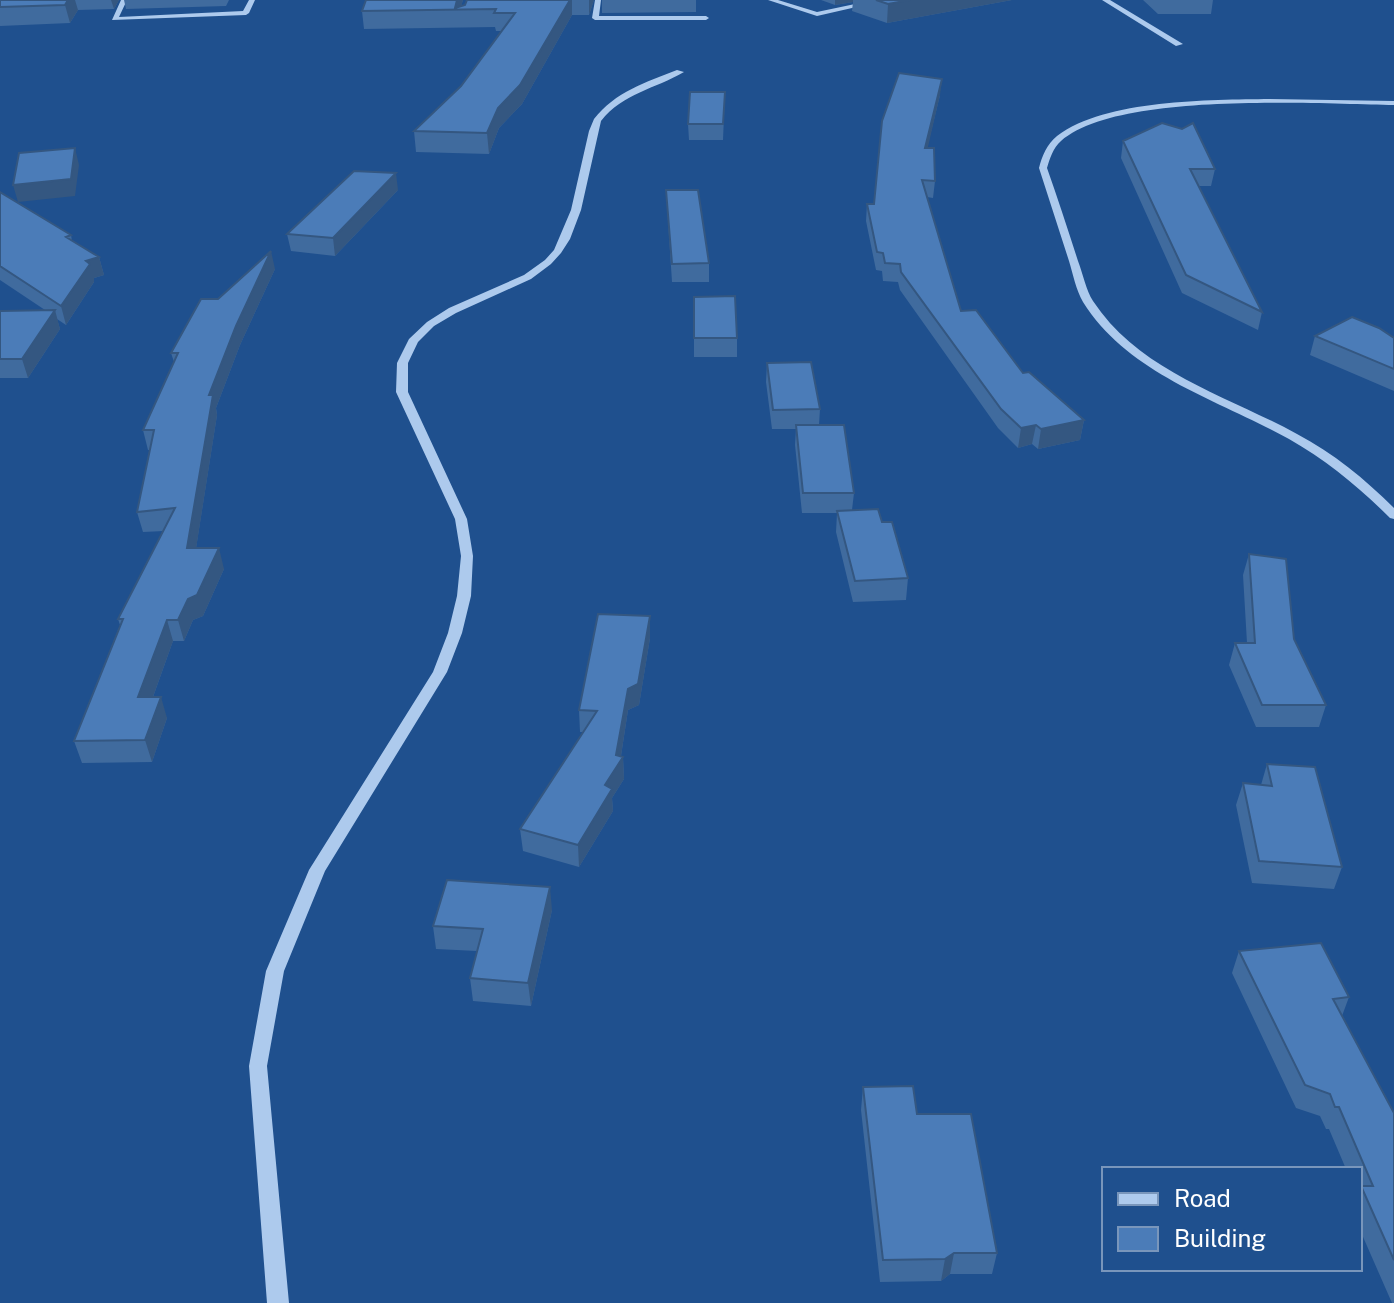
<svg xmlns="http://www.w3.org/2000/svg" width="1394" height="1303" font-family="'Public Sans',sans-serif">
  <rect width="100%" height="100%" fill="#1f508e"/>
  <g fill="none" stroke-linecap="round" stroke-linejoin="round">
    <!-- minor -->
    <path fill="#adcaed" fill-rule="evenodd" d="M121,0H127L119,17L243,11L249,0H255L249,13L246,15L112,20Z
      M595,0H601L599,16H706L709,18L706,20H595L592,18Z
      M768,0H778L817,12L874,0H887L817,16Z
      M1102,0H1110L1183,44L1176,46Z
      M677,70L684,72C655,89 623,93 601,121L581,210L570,239L561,253L551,264L531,279L456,313L434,326L418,342L408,363V392L467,519L473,556L471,596L462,633L447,672L325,871L284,971L267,1066L289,1303H267L249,1066L266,971L309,870L433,672L448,633L457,596L461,556L455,519L396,392L397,363L409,339L427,322L449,308L524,275L545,260L554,250L571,210L589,131L594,119C615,92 646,82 677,70Z
      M1270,99L1394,101V105C1318,104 1118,91 1061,141C1053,148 1050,158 1047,168C1058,199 1068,230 1078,261C1083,274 1086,290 1093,301C1140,372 1226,395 1297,434C1333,453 1365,479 1394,508V519L1390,518C1359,487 1326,460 1289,439C1217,399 1129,375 1083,302C1076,290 1073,274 1069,261C1059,230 1049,199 1039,168C1042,156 1047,144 1057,136C1106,99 1210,100 1270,99Z"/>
  </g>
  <!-- wall -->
  <path fill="#406b9e" d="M0,0H119L114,9L78,10L70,23L0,26Z
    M124,0H229L226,6L126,9Z
    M366,0H463L461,6L465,5L467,0H594L589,15H572L522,104L499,128L489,154L416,152L414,131L461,86L501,31H496L495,27L364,29L362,11Z
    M602,0H696V12L602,13Z
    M821,0H1012L887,23L852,11L853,2L835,5Z
    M1143,0H1213L1211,14H1158Z
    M725,92L723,140H689L688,124Z
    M940,95L927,148L935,181L933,198L927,197L961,311L1023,373L1084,420L1080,440L1038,449L1032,444L1018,448L998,428L900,290L898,282L883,281L882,271L876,270L866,221L867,204H874Z
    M1123,141L1215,169L1211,186H1198L1262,312L1258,330L1182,293L1121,158Z
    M398,190L335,256L291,251L287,234Z
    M666,190L709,263V282H672Z
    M0,192L71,235L72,241L99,257L104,275L94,278V282L66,325L57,319L60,329L28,378H0V311L45,310L0,280Z
    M275,269L240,345L216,408L217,415L196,548L224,569L203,616L193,620L184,641H173L153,697L167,718L152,762L82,763L74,741L120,625L118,619L164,531L143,532L137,512L150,450H148L143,430L174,362L171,353L218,299Z
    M694,297L737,338V357H694Z
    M1315,336L1394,338V391L1310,355Z
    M767,363L820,409L819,425L854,493L852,510L882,522L908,578L906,600L853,602L836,532L837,513H802L795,445L796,429H772L766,382Z
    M1249,554L1294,639L1326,705L1319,727H1256L1229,665L1235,643H1247L1243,575Z
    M650,616V638L639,705L628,710L621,756L623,757L624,779L612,798L613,811L579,867L523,851L520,829L583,732H580L579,710Z
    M1267,764L1342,867L1334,889L1252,883L1236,805L1243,783L1261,785Z
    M552,910L531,1006L473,1001L470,978L477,951L436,949L433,926Z
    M1239,951L1349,997L1342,1016L1394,1113V1303H1392L1360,1230V1169H1346L1329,1129H1326L1320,1116L1296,1108L1232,973Z
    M863,1087L917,1114L997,1253L992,1274H950L941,1281L880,1282L861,1110Z"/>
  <!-- shaded-wall -->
  <path fill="#345781" d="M68,0H75L78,10L70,23L65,5Z
    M111,0H119L114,9Z
    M457,0H463L460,10H455Z
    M570,0H572V15L522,104L499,128L489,154L487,133L498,108Z
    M589,0H594L589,15Z
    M835,0H853V2L835,5Z
    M910,0H1012L887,23L888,4Z
    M942,79L940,95L924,164L925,148Z
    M75,148L79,165L75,196L18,202L13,185Z
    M396,173L398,190L335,256L333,238Z
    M271,251L275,269L240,345L216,408L217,415L193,568L187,548L209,395L236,326Z
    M99,257L104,275L94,278V282L66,325L61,306L86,261Z
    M55,310L60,329L28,378L22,359Z
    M1084,420L1080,440L1038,449L1041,429Z
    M1036,425L1032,444L1018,448L1021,428Z
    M219,548L224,569L203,616L193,620L184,641L178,620L188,599Z
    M650,616V638L639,705L628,710L620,762L623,757L624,779L612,798L613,811L579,867L578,845L616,755L628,689Z
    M167,620L173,641L145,719L138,697Z
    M161,697L167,718L152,762L145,740Z
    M550,887L552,910L531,1006L528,983Z
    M954,1253L950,1274L941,1281L945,1259Z"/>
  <!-- building -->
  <path fill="#4b7cb8" stroke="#345781" stroke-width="2" d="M0,0H68L65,5L0,7Z
    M366,0H457L455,8L465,5L467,0H570L520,85L498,108L487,133L414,131L461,86L515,13H494L496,9L362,11Z
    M876,0H910L888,4Z
    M899,73L942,79L925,148H934L935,181L922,180L961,311L976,310L1023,373L1029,372L1084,420L1041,429L1036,425L1021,428L1001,409L901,272L900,264L885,263L883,253L877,252L867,204H874L882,121Z
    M690,92H725L723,124H688Z
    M1162,123L1182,129L1193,123L1215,169H1190L1262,312L1186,275L1123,141Z
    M75,148L71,179L13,185L19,153Z
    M354,171L396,173L333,238L287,234Z
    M666,190H698L709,263L672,264Z
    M0,192L71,235L66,237L99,257L86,261L90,264L61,306L0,266Z
    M271,251L236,326L209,395H213L187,548H219L197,595L188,599L178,620H167L138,697H161L145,740L74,741L123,619H118L175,508L137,512L154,430H143L178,353H171L201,299H218Z
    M735,296L737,338H694V297Z
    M55,310L22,359H0V311Z
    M1352,317L1379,328L1394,338V369L1315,336Z
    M811,362L820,409L773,410L767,363Z
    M796,425H844L854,493H803Z
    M878,509L882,522H892L908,578L855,581L837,511Z
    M1249,554L1286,559L1294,639L1326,705H1262L1235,643H1255Z
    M598,614L650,616L638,684L628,689L616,755L623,757L605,785L612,789L578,845L520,829L597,711L579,710Z
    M1267,764L1315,767L1342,867L1259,861L1243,783L1272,786Z
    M447,880L550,887L528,983L470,978L483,929L433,926Z
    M1321,943L1349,997L1333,999L1394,1113V1260L1361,1186H1373L1339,1107H1335L1330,1094L1305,1085L1239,951Z
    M913,1086L917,1114H971L997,1253H954L945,1259L883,1260L863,1087Z"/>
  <!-- legend -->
  <rect x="1102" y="1167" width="260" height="104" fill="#1f508e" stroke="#7996bb" stroke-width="2"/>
  <rect x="1118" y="1193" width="40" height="12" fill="#adcaed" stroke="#7996bb" stroke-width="2"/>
  <text x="1174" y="1207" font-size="24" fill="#ffffff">Road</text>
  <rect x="1118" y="1227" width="40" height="24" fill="#4b7cb8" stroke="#7996bb" stroke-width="2"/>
  <text x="1174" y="1247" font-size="24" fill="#ffffff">Building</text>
</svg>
